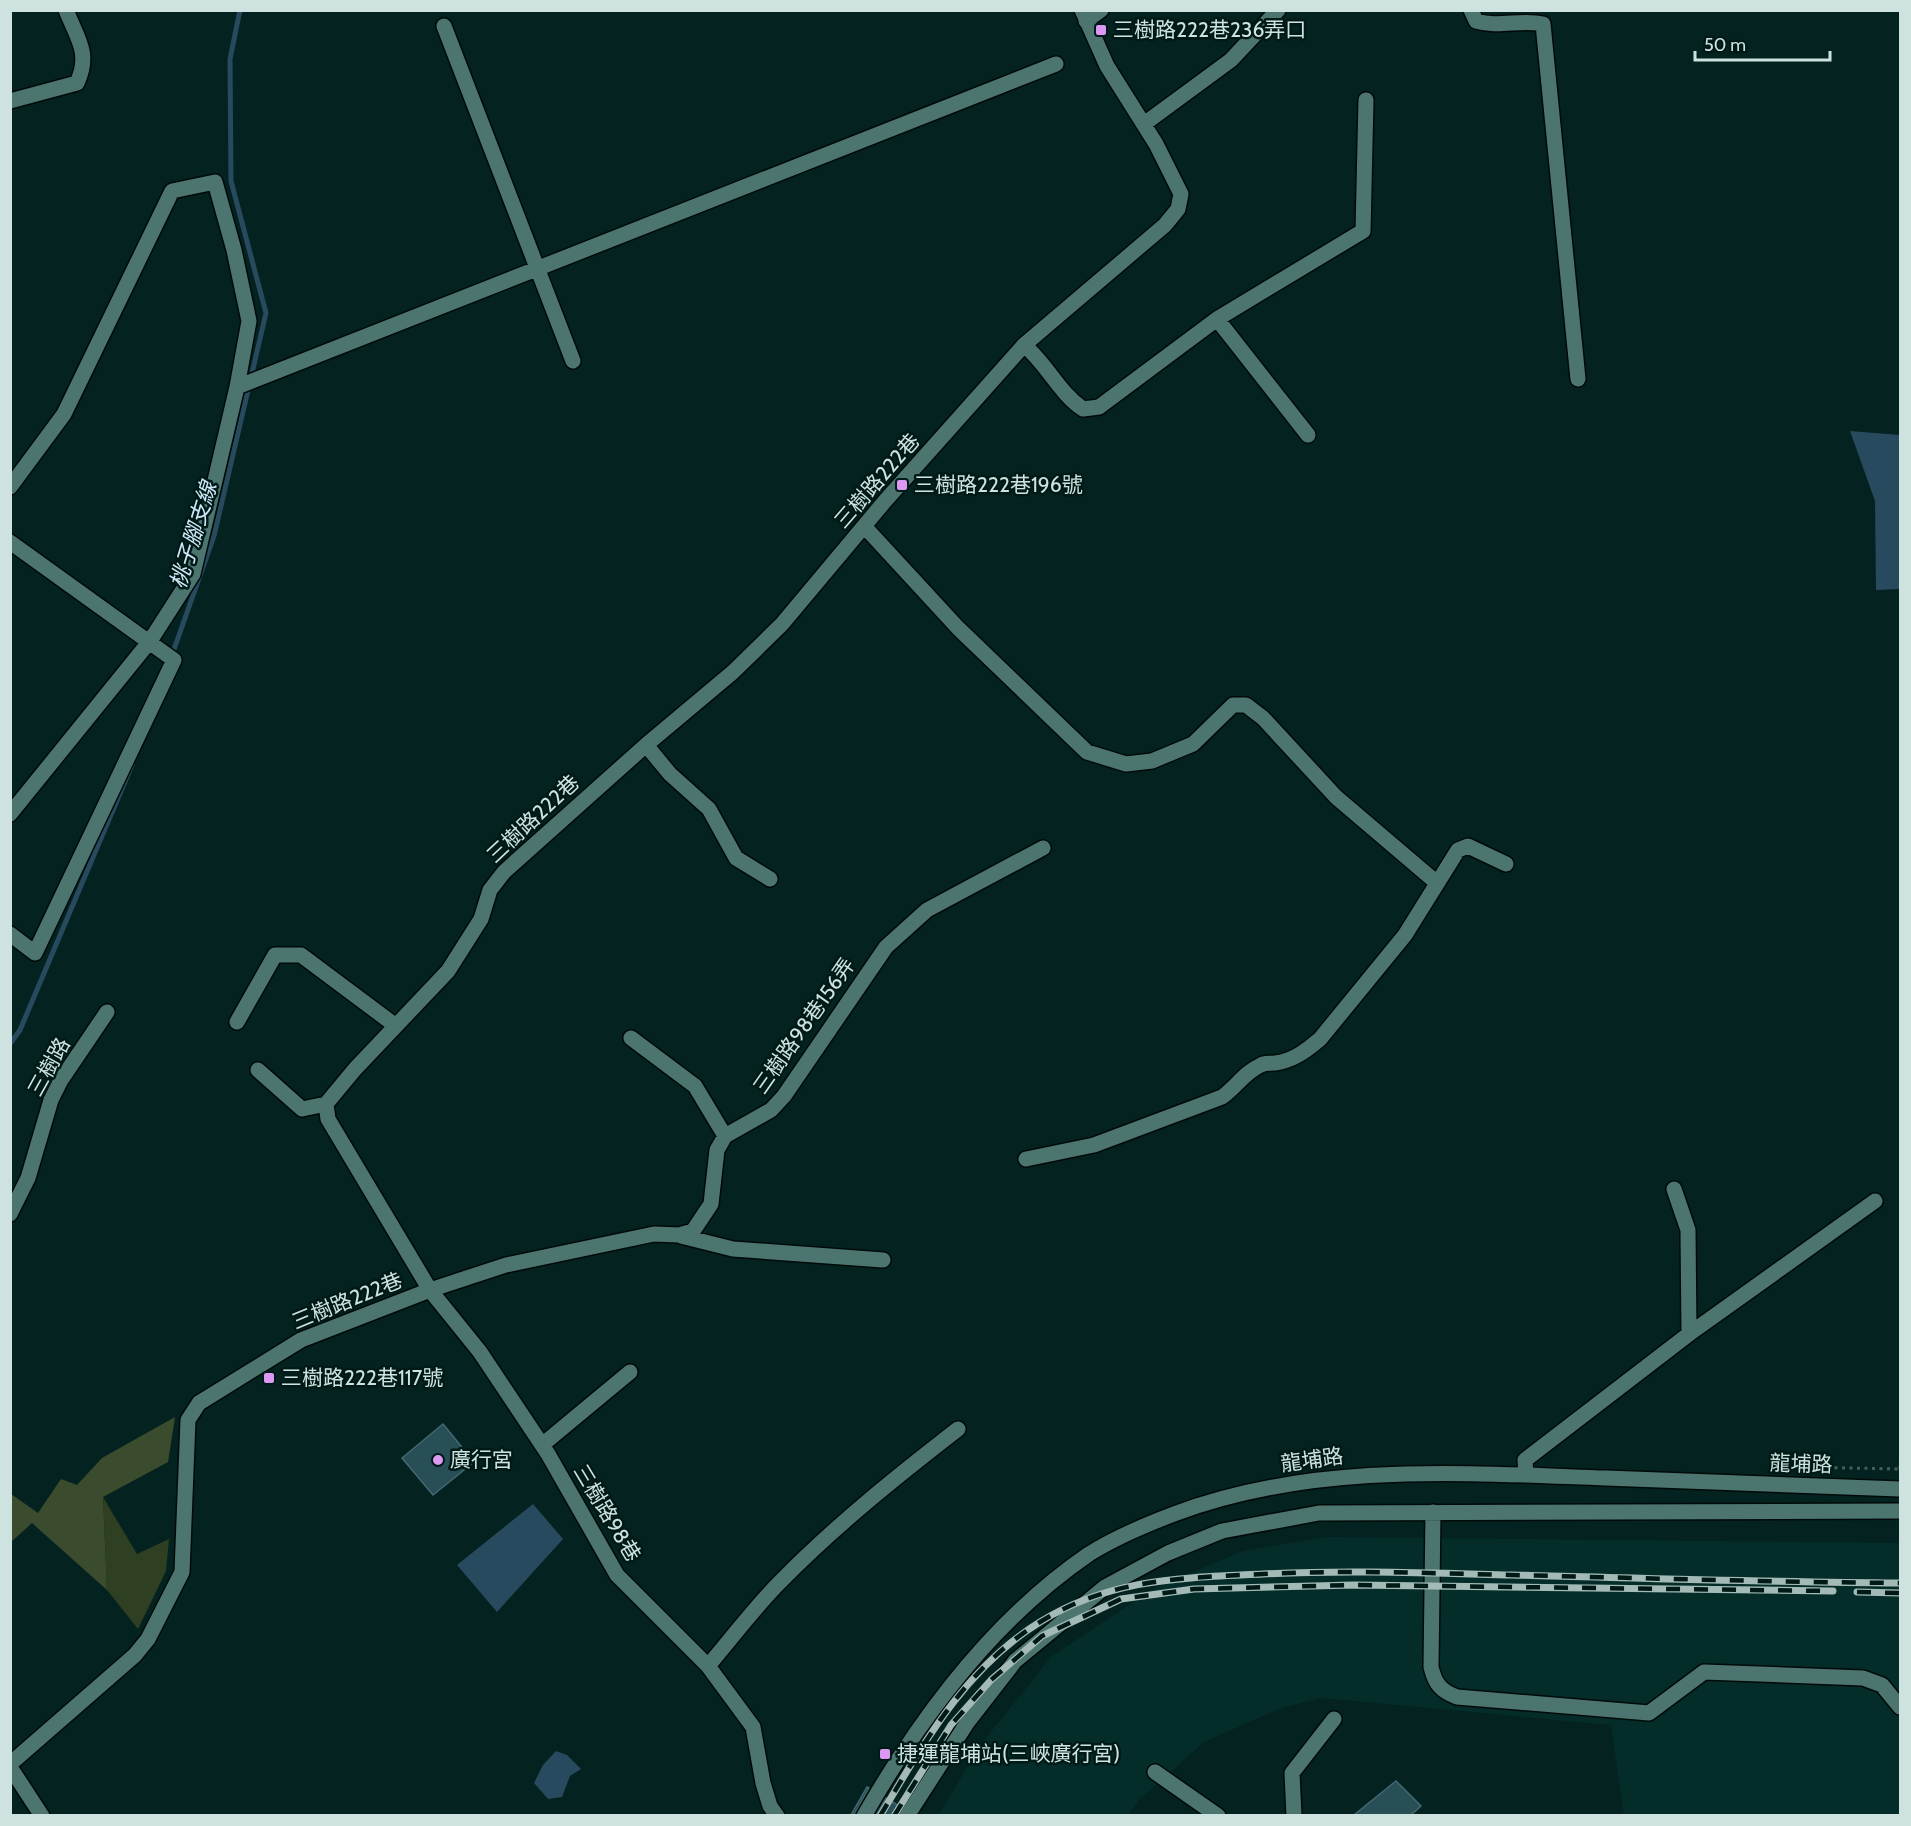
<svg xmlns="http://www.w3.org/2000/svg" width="1911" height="1826" font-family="Cabin,'Noto Sans TC',sans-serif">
  <rect width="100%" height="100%" fill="#042320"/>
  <!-- built -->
  <path fill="#042d29" d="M1327,1537L1900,1543V1815H1624L1611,1725L1321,1698L1281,1708L1204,1742L1139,1800L1128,1815L938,1816L982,1743L1052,1656L1153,1589L1243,1551Z"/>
  <!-- green -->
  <path fill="#2e3f22" d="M103,1497L137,1554L169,1539L166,1571L138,1629L107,1590Z"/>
  <!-- forest -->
  <path fill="#3b4c2e" d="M175,1417L168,1462L103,1497L107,1590L32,1523L11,1542V1494L38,1513L61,1479L77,1485L102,1458Z"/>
  <!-- water -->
  <path fill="#284a5f" d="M1850,431L1900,435V589L1876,590L1875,501Z
    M533,1504L563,1539L497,1612L457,1565Z
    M556,1751L567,1755L581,1769L570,1776L562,1797L548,1799L534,1783L543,1765Z"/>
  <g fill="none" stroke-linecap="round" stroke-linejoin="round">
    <!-- stream -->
    <path stroke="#284a5f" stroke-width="5" d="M172,655L214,536L266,313L231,181L230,59L240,10
      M10,1044L20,1030L132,765"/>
  </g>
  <!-- building -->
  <path fill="#284e56" stroke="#426971" stroke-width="1.5" d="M443,1424L474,1462L433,1495L402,1458Z
    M1396,1781L1421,1806L1411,1815H1354Z
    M867,1787L869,1788L854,1815H851Z
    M886,1798L901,1807L897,1815H876Z"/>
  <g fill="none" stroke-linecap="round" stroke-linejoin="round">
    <defs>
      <path id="minor" d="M1471,10L1476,21C1499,28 1520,19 1543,24L1578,379
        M1086,21L1101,10
        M444,26L573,361
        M10,101L77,83C91,53 77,38 66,10
        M1144,124L1231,60L1278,10
        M1217,319L1308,435
        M1024,345C1047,364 1059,393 1083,409L1099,407L1217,319L1363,231L1366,100
        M237,387L1056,64
        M10,487L64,414L172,191L215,182L234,250L249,321L237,387L193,574L150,641L10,814
        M864,526L958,628L1087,752L1126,764L1152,761L1193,744L1233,705H1246L1263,718L1336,797L1437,883
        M10,542L174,660L35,953L10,934
        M646,745L670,774L709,809L736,858L770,879
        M237,1022L275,955H301L396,1026
        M631,1038L695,1086L725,1136
        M258,1070L302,1109L326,1104
        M1026,1159L1094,1145L1222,1097C1236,1087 1245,1072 1261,1065C1266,1062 1270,1064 1275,1063C1293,1061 1307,1050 1320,1039L1405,935L1458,850L1468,846L1506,864
        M1674,1189L1688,1230L1689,1334
        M10,1214L28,1178L51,1100L61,1080L107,1012
        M681,1236L733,1249L883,1260
        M542,1445L630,1372
        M1526,1475L1525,1460L1689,1334L1875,1201
        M1433,1512L1431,1667C1435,1684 1441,1691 1457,1697L1649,1713L1704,1672L1863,1678L1882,1685L1900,1707
        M708,1666C732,1638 754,1608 780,1582C835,1526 896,1477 958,1429
        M10,1764L135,1655L148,1639L182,1572L188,1420L199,1403L301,1340L430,1290L506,1265L654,1234L679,1235L693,1231L711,1204L717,1150L725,1136L771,1110L784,1096L886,947L927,910L1043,848
        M10,1767L42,1816
        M1155,1772L1218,1816
        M777,1816L770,1806L763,1783L753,1727L708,1666L617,1575L548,1454L480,1352L430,1290L328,1119L326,1104L355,1069L448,971L481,919L490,890L504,872L646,745L733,672L782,624L885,501L1024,345L1165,225L1178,209L1181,194L1156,144L1107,66L1082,10
        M864,1816C921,1716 994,1619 1089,1554C1116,1537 1145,1525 1174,1514C1313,1462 1461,1473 1606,1478C1704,1482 1802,1485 1900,1489
        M907,1816L967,1723L1015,1661L1105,1587L1168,1553L1222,1531L1319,1513L1900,1511
        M1294,1816L1292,1773L1334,1719"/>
    </defs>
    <!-- minor casing -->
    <use href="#minor" stroke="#000b09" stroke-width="18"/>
    <!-- path -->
    <path stroke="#44605d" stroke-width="3" stroke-dasharray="3 4.5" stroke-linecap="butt" d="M1797,1467L1900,1469
      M1900,1469V1461"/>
    <!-- minor -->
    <use href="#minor" stroke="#4d7570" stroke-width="15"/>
    <defs>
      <path id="rail" d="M1857,1592L1900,1593
        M880,1816C924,1743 965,1668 1040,1622C1111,1578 1182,1578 1263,1574C1346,1570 1428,1573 1511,1575C1641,1578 1771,1582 1900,1583
        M894,1816L951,1725L991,1680L1042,1636L1121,1599L1194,1589L1354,1585L1833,1591"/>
    </defs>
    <!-- rail casing -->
    <use href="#rail" stroke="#a3bab6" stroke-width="7"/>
    <!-- rail -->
    <use href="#rail" stroke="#001a17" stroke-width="4.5" stroke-dasharray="14" stroke-linecap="butt"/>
  </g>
  <!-- markers -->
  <g fill="#dc99f4" stroke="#001a17" stroke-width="2">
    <rect x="1095" y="24" width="12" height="12" rx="3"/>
    <rect x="896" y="479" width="12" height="12" rx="3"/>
    <rect x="263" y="1372" width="12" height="12" rx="3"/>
    <circle cx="438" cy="1460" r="6"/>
    <rect x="879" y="1748" width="12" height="12" rx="3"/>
  </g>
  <g text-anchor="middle" stroke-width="5" stroke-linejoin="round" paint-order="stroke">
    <!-- poi labels -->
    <g font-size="21" fill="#cee3df" stroke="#001a17" text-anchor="start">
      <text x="1113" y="37">三樹路222巷236弄口</text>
      <text x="914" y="492">三樹路222巷196號</text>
      <text x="281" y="1385">三樹路222巷117號</text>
      <text x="450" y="1467">廣行宮</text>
      <text x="897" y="1761">捷運龍埔站(三峽廣行宮)</text>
    </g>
    <!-- street labels -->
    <g font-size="21" fill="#cee3df" stroke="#001a17">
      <text transform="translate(877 481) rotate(-49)" y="7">三樹路222巷</text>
      <text transform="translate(533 819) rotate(-43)" y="7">三樹路222巷</text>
      <text transform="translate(804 1026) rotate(-55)" y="7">三樹路98巷156弄</text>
      <text transform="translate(49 1067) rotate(-61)" y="7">三樹路</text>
      <text transform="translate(347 1301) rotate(-22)" y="7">三樹路222巷</text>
      <text transform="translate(1312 1460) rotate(-8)" y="7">龍埔路</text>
      <text transform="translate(1801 1464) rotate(2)" y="7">龍埔路</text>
      <text transform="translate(607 1513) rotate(59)" y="7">三樹路98巷</text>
    </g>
    <!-- water labels -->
    <g font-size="22" font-style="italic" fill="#d1e8f9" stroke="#001a17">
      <text transform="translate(193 535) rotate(-73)" y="8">桃子腳支線</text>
    </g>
  </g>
  <!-- border -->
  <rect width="1911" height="1826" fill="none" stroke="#cee3df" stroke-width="24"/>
  <!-- scale -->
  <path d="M1695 51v9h135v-9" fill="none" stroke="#cee3df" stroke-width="3"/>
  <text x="1704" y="51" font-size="18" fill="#cee3df" stroke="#001a17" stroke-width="4.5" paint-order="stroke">50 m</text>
</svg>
